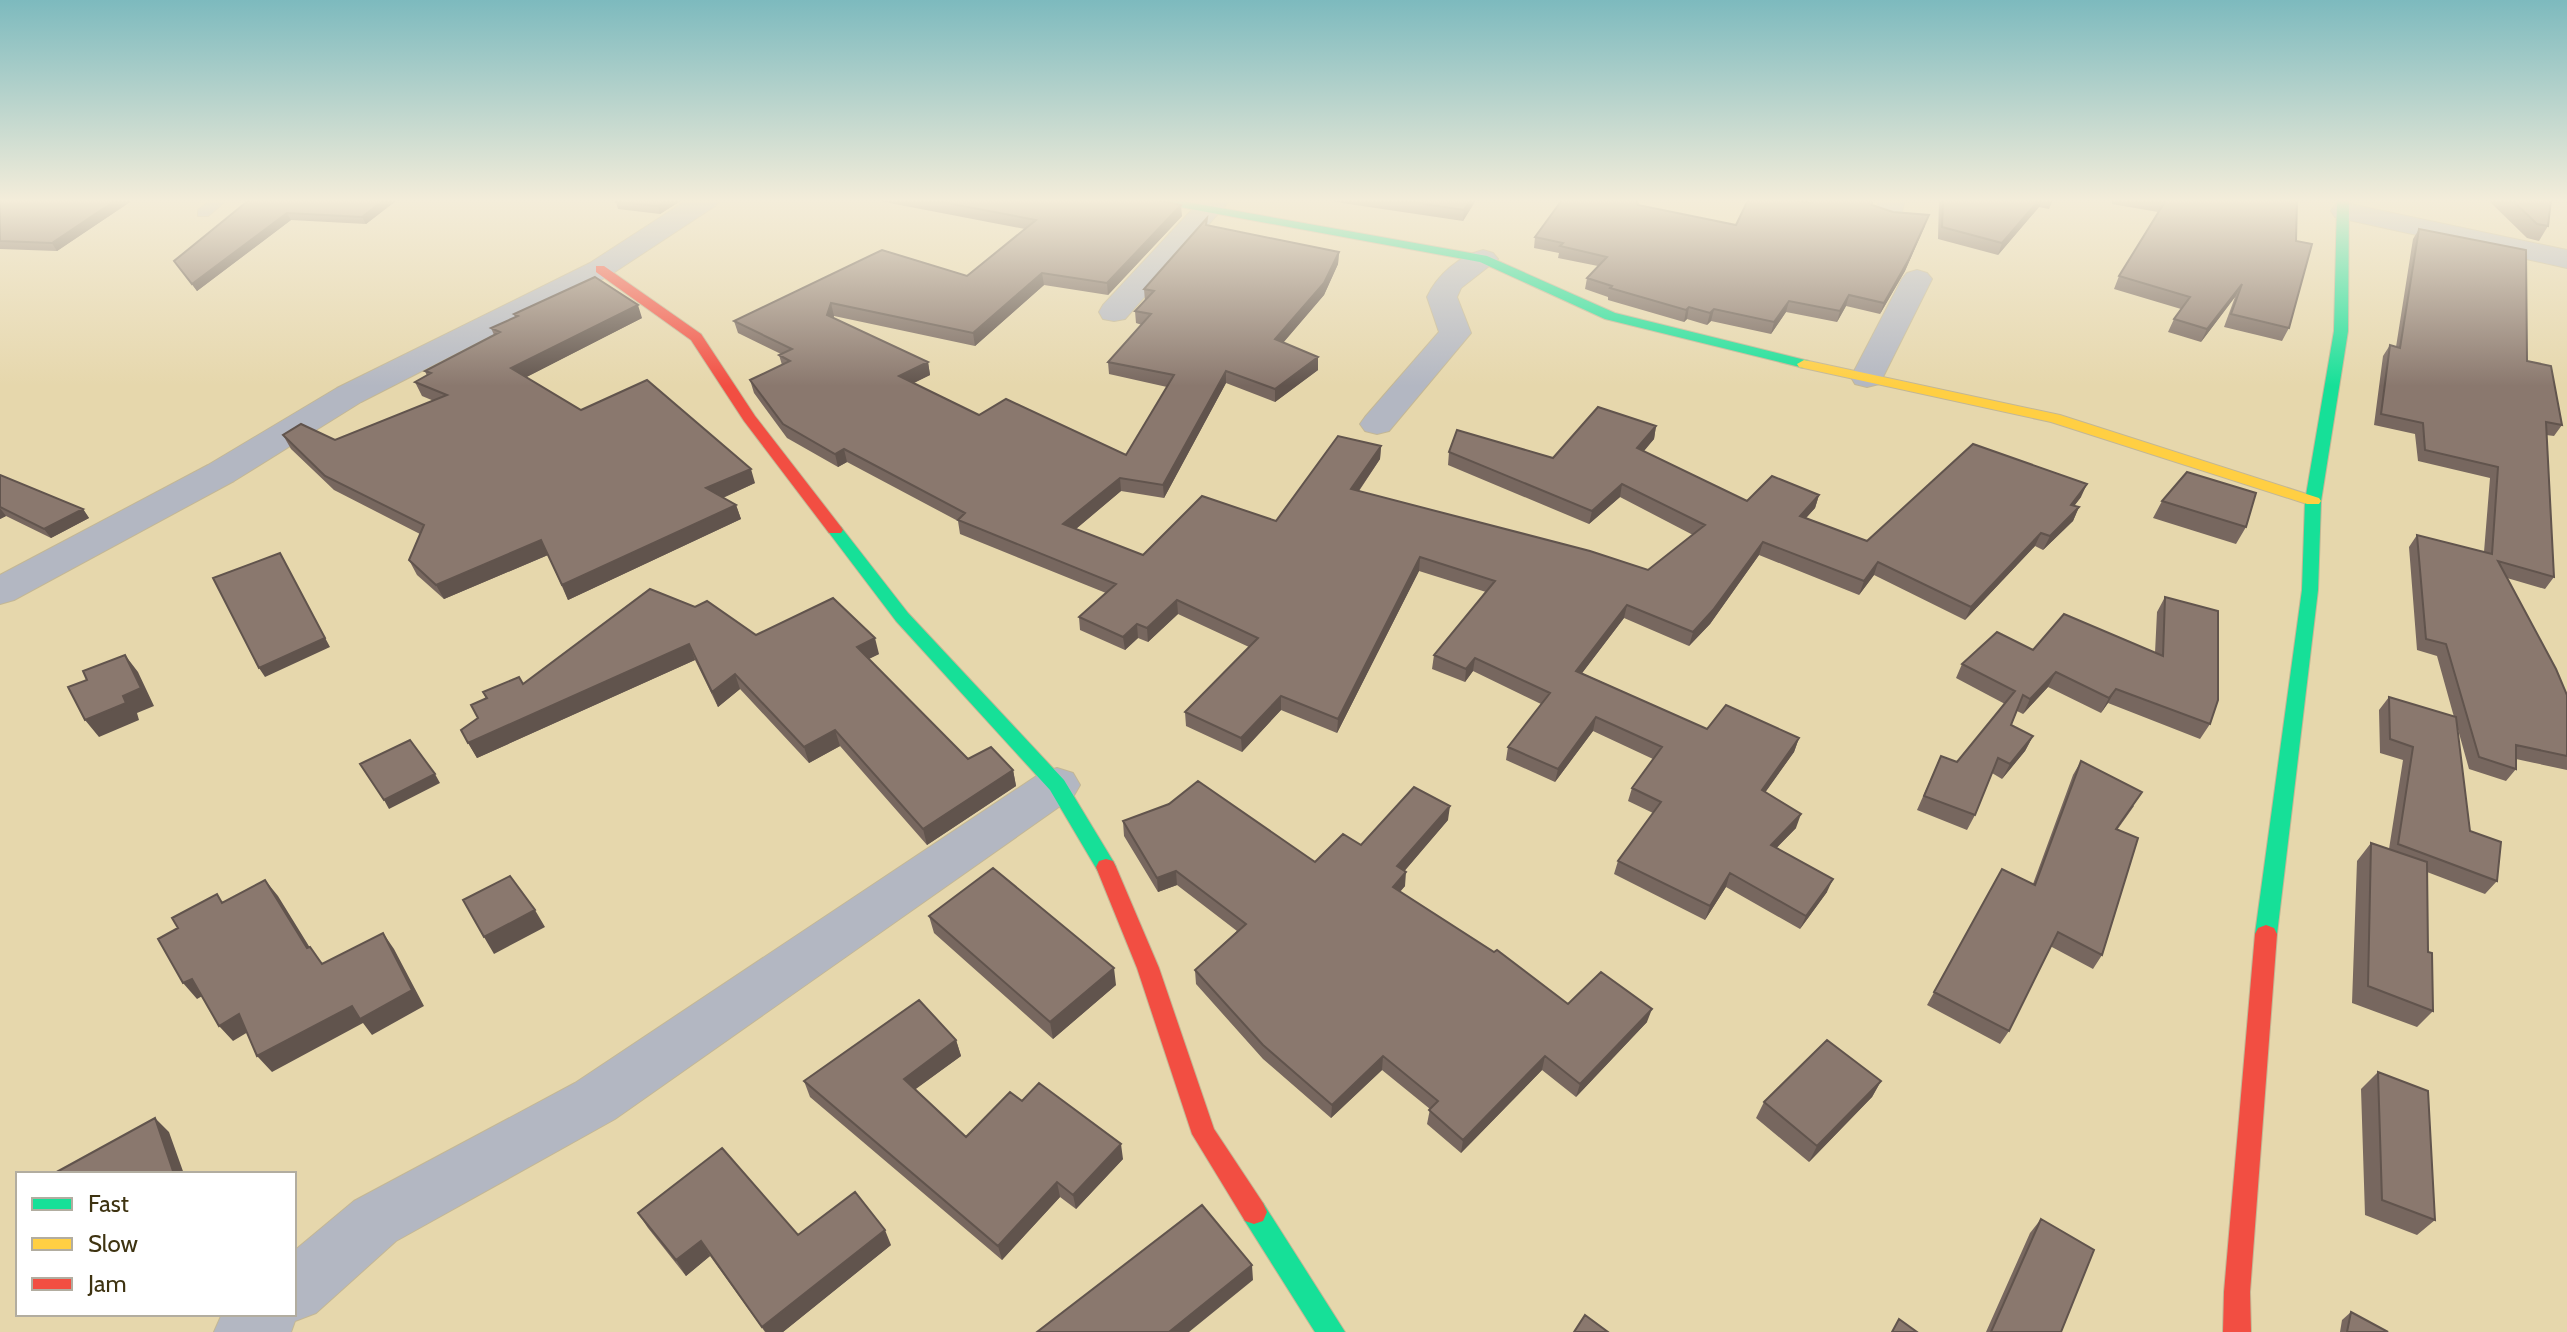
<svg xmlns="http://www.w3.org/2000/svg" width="2567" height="1332" font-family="Cabin,sans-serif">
  <rect width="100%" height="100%" fill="#e6d7ac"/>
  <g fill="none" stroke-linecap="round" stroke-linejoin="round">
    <defs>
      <path id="lane" d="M211,200H227L208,216H198V210Z"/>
      <path id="street" d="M687,200H719L715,206L610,275L361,402L234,481L14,600L0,604V575L208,465L337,388L590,263Z
        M1201,200H1230L1125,319L1114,321L1103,319L1099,312L1103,305Z
        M1879,200H1905L1900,218L1890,220L1880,218L1876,212Z
        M2345,203L2567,250V268L2335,217L2331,211L2335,205Z
        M1483,250L1493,253L1498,259L1461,288L1457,297L1471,333L1389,431L1377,434L1365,431L1360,424L1365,417L1439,332L1427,297C1437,275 1459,256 1483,250Z
        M1917,270L1927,273L1932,279L1883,377L1879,384L1867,387L1855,384L1851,377L1902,279L1907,273Z
        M1057,768L1073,773L1080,785L1073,797L615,1119L396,1241L316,1313L295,1321L291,1332H214L222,1314H294V1251L354,1201L575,1083L1041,773Z"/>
      <path id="fast" d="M1152,200H1176L1487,256L1615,313L1809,361L1811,364L1804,368L1605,319L1480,262L1158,203Z
        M2337,200H2349L2348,331L2321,501L2318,590L2277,934L2274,940L2266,943L2258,940L2255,934L2302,590L2305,501L2334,331Z
        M835,525L841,527L908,613L1064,780L1113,861L1116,867L1113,873L1106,875L1099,873L1050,790L896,621L827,530Z
        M1254,1200L1263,1203L1345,1332H1315L1245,1221L1241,1212L1245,1203Z"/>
      <path id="slow" d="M1804,360L2060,415L2319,498L2321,501L2319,504H2307L2051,422L1799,367L1797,364Z"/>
      <path id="jam" d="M596,266H604L701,334L755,416L841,527L843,530L841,533H829L744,421L691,340L596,272Z
        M1106,859L1113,861L1116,867L1159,968L1214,1129L1263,1203L1267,1212L1263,1221L1254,1224L1245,1221L1192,1134L1137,968L1096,867L1099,861Z
        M2266,925L2274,928L2277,934L2250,1292L2251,1332H2223L2224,1292L2255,934L2258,928Z"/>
    </defs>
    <!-- lane casing -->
    <use href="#lane" stroke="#c3b795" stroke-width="2"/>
    <!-- street casing -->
    <use href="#street" stroke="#c3b795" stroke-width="2"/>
    <!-- fast casing -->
    <use href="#fast" stroke="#c3b795" stroke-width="2"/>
    <!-- slow casing -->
    <use href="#slow" stroke="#c3b795" stroke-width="2"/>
    <!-- jam casing -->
    <use href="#jam" stroke="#c3b795" stroke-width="2"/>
    <!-- lane -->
    <use href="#lane" fill="#b3b7c2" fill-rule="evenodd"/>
    <!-- street -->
    <use href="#street" fill="#b3b7c2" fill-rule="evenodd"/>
    <!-- fast -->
    <use href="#fast" fill="#16e098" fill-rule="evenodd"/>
    <!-- slow -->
    <use href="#slow" fill="#ffcf43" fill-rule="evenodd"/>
    <!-- jam -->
    <use href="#jam" fill="#f24e42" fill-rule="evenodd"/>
  </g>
  <!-- wall -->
  <path fill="#77675f" d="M0,200H133L57,251L0,249Z
    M249,200H397L366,224L291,220L197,291L174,261Z
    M682,200L660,214L618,209L616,202Z
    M874,200H1158L1182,216L1108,295L1044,285L975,346L834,316L833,318L928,362L930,375L913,383L979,415L1126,455L1167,387L1109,374L1108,362L1142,325L1136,323L1135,311L1145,301L1144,289L1207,226L1339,252L1338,264L1324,295L1283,343L1318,370L1275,402L1226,383L1164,498L1121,491L1076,529L1143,555L1276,521L1381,446L1380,459L1359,491L1648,570L1693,535L1620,497L1589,524L1448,465L1449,452L1553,458L1656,426L1654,439L1643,451L1747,501L1819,495L1815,508L1806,518L1867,541L2081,497L2074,506L2079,507L2073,521L2043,550L2035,546L1965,620L1874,575L1859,595L1759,555L1710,624L1689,646L1624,618L1582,673L1707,729L1799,738L1794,752L1765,792L1796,828L1776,848L1827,892L1800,929L1726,887L1705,920L1614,874L1618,861L1653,813L1628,801L1632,788L1653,759L1593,731L1555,782L1506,760L1508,747L1541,704L1473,671L1465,682L1432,669L1434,655L1486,592L1419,571L1337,733L1281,710L1242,752L1186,726L1185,712L1249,647L1178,614L1148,642L1138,638L1125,650L1080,630L1079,617L1106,593L960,534L958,521L847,462L838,467L787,438L754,393L750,380L782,365L779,355L781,354L738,333L734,321L967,276L1025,229Z
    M1322,200H1476L1463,221Z
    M1811,200H1872V205L1925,226L1905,271L1880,314L1846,306L1837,322L1786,312L1771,334L1711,321L1707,325L1687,319L1684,322L1608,300V297L1585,289L1587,278L1598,266L1558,258L1559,253L1534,248L1535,237L1638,205L1736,225L1810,203Z
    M1939,200H2053L2049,209L2039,207L1998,255L1938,239Z
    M2112,200H2297L2289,328L2282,341L2224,327L2235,297L2201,342L2168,332L2174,319L2181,309L2114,289L2119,276L2158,212L2112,204Z
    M2488,200H2551L2548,226L2539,241L2527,238Z
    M2419,229L2527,361L2562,425L2554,436L2546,435L2554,577L2545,589L2507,578L2567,695V770L2516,759V769L2506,781L2469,769L2457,726L2470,831L2497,881L2485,894L2427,872L2428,952L2433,1011L2417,1027L2352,1003L2357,861L2371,843L2389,849L2403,760L2380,753L2379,710L2389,697L2454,717L2437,656L2417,650L2409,547L2417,535L2484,552L2490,478L2418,461L2415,434L2374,425L2383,356L2390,345L2396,347L2413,239Z
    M514,314L642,318L526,377L581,410L755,483L723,498L736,505L741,519L568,600L548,555L444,599L417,575L409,560L420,534L334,490L291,449L283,435L335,440L434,401L422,396L415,382L427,376L425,371L494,335L491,328L515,317Z
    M0,475L83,509L89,518L51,538L6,516L0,519Z
    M2162,501L2246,527L2236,544L2153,518Z
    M2165,597L2210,724L2200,739L2108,703L2101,713L2048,687L2023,714L2017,711L2011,725L2033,736L2025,751L2002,779L1992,773L1975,815L1967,830L1917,810L1941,756L1957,762L2005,704L1956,678L1962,664L2033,650L2155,653L2157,612Z
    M756,635L879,654L869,659L968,759L1013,770L1016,786L927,845L840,746L809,763L740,689L718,707L695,660L477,758L461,730L478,718L486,699L483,692Z
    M2081,761L2134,806L2117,830L2102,955L2093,969L2050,946L2009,1031L2000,1044L1927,1005L2002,869L2033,884L2073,775Z
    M1448,820L1404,871L1405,886L1400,892L1568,1004L1647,1022L1576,1097L1542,1070L1461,1153L1427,1124L1430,1109L1382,1070L1331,1118L1263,1059L1196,984L1195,970L1237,931L1177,885L1158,892L1124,836L1123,821L1315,862L1361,845Z
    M929,916L1116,985L1053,1039L934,933Z
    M956,1040L961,1056L915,1089L966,1137L1022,1101L1123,1159L1076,1209L1060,1197L1002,1260L810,1097L804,1081Z
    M2378,1072L2435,1220L2417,1235L2365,1215L2361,1089Z
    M1881,1081L1872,1097L1809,1162L1756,1118L1764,1102Z
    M638,1213L798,1235L891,1245L783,1332H765L710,1256L686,1276L648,1228Z
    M2041,1219L2061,1332H1986L2030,1233Z
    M2351,1312L2388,1332H2340L2342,1320Z"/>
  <!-- shaded-wall -->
  <path fill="#61544d" d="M116,200H133L57,251L52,243Z
    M384,200H397L366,224L362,217Z
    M668,200H682L660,214L658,206Z
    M1470,200H1476L1463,221L1464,210Z
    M2039,200H2042L2039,207L1998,255L2002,243Z
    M1181,205L1182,216L1108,295L1107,283Z
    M287,213L291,220L197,291L192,284Z
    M1929,215L1905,271L1880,314L1884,303Z
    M1339,252L1338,264L1324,295L1275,352V339Z
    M1042,273L1044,285L975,346L973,333Z
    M2242,284L2235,297L2201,342L2207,329Z
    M1849,295L1846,306L1837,322L1840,311Z
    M1789,301L1786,312L1771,334L1774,322Z
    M831,303L834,316L830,327L827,315Z
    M638,305L642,318L517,382L511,368Z
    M1689,307L1687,319L1684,322L1686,310Z
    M1714,309L1711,321L1707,325L1710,313Z
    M1318,357V370L1275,402V389Z
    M928,362L930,375L902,389L899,376Z
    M1226,371V383L1164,498L1163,485Z
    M1656,426L1654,439L1635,462L1637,448Z
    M1381,446L1380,459L1351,502V489Z
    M844,449L847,462L838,467L835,454Z
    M751,469L755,483L711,503L706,488Z
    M1120,478L1121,491L1065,538L1063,524Z
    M1622,484L1620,497L1589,524L1592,511Z
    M2087,484L2081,497L2065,518L2071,505Z
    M1819,495L1815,508L1796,529L1800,516Z
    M736,505L741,519L568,600L562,585Z
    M2079,507L2073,521L2043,550L2050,536Z
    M0,508L6,516L0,519Z
    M83,509L89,518L51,538L44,529Z
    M2041,533L2035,546L1965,620L1971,607Z
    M541,540L548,555L444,599L436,585Z
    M1763,542L1759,555L1710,624L1689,646L1693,632Z
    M280,553L330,647L265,677L259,668Z
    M1420,557L1419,571L1337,733L1338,719Z
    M1878,562L1874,575L1859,595L1864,581Z
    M1177,600L1178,614L1148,642L1147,628Z
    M1627,605L1624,618L1573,685L1576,671Z
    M1137,624L1138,638L1125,650L1123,637Z
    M875,638L879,654L862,662L857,647Z
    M689,644L695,660L477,758L468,743Z
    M125,655L138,672L154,706L137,713L139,720L99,737L85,720L123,696Z
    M1475,658L1473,671L1465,682L1466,669Z
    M2056,672L2048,687L2023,714L2030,699Z
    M735,674L740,689L718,707L712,692Z
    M2116,689L2108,703L2101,713L2109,698Z
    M1281,696V710L1242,752L1241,738Z
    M1596,717L1593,731L1555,782L1558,769Z
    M835,730L840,746L809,763L804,747Z
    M2033,736L2025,751L2002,779L2010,764Z
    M1799,738L1794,752L1757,804L1762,790Z
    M1013,770L1016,786L927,845L923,829Z
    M435,774L440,783L389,809L384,800Z
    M1450,806L1448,820L1396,881L1397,866Z
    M1801,814L1796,828L1766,859L1771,845Z
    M1176,871L1177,885L1158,892L1157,878Z
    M1406,872L1405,886L1391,901L1393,887Z
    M1730,873L1726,887L1705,920L1710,906Z
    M1833,879L1827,892L1800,929L1806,916Z
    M265,880L278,896L320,964L307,948Z
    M535,910L545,927L494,954L484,937Z
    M383,933L394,949L424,1006L372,1035L363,1023L272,1072L257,1056Z
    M1114,968L1116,985L1053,1039L1050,1022Z
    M192,979L206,994L197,999L183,983Z
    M1652,1009L1647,1022L1576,1097L1580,1084Z
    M239,1014L253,1029L233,1041L219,1026Z
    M956,1040L961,1056L909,1094L904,1079Z
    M1383,1056L1382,1070L1331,1118L1332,1105Z
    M1545,1056L1542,1070L1461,1153L1463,1140Z
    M1881,1081L1872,1097L1809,1162L1817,1146Z
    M155,1118L169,1132L184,1174H174Z
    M1121,1144L1123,1159L1076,1209L1073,1195Z
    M1057,1182L1060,1197L1002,1260L998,1246Z
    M885,1230L891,1245L783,1332H766L762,1327Z
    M701,1241L710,1256L686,1276L676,1260Z
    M1252,1265L1253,1280L1189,1332H1169Z"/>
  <!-- building -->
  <path fill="#8a786e" stroke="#61544d" stroke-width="2" d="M0,200H116L52,243L0,241Z
    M249,200H384L362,217L287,213L192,284L174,261Z
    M617,200H668L658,206L616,202Z
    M931,200H1158L1181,205L1107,283L1042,273L973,333L831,303L827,315L928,362L899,376L979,415L1006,399L1126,455L1174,375L1108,362L1151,314L1135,311L1154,291L1144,289L1207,218L1206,225L1339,252L1324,283L1275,339L1318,357L1275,389L1226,371L1163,485L1120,478L1063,524L1143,555L1202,496L1276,521L1338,436L1381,446L1351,489L1590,551L1648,570L1705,525L1622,484L1592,511L1449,452L1457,430L1553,458L1598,407L1656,426L1637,448L1747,501L1772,476L1819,495L1800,516L1867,541L1973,444L2087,484L2071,505L2079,507L2050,536L2041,533L1971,607L1878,562L1864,581L1763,542L1713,610L1693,632L1627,605L1576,671L1707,729L1726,705L1799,738L1762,790L1801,814L1771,845L1833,879L1806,916L1730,873L1710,906L1618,861L1661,802L1632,788L1662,747L1596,717L1558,769L1508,747L1550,693L1475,658L1466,669L1434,655L1495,581L1420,557L1338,719L1281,696L1241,738L1185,712L1258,638L1177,600L1147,628L1137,624L1123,637L1079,617L1116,584L958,520L965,513L844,449L835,454L783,424L750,380L790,361L779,355L792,349L734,321L882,250L967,276L1036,220Z
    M1398,200H1470L1464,210Z
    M1562,200H1637L1638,205L1736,225L1748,200H1794L1813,203V200H1872V205L1893,212L1929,215L1909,259L1884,303L1849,295L1840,311L1789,301L1774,322L1714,309L1710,313L1689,307L1686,310L1610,288L1612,286L1587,278L1607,257L1560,246L1563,243L1535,237Z
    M1943,200H2039L2002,243L1942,227Z
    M2166,200H2297L2296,241L2312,244L2289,328L2231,314L2242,284L2207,329L2174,319L2190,297L2119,276Z
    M2512,200H2551L2548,226L2537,224Z
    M2419,229L2526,250L2527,361L2551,366L2562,425L2546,422L2554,577L2498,561L2556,669L2567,695V756L2516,745V769L2479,757L2446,644L2426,639L2417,535L2492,554L2498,467L2425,450L2423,423L2381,414L2390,345L2400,348Z
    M595,277L638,305L511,368L581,410L647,380L751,469L706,488L736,505L562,585L541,540L436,585L409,560L424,525L325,476L283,435L301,424L335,440L447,395L415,382L431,373L425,371L500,332L491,328L518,316L514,314Z
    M2187,472L2256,493L2246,527L2162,501Z
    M0,475L83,509L44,529L0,507Z
    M280,553L325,638L259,668L213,578Z
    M650,589L695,607L707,601L756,635L833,598L875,638L857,647L968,759L991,747L1013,770L923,829L835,730L804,747L735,674L712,692L689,644L468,743L461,730L478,718L471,705L487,698L483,692L519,677L523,684Z
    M2165,597L2218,611V700L2210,724L2116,689L2109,698L2056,672L2030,699L2023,695L2011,725L2033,736L2010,764L1998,758L1975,815L1924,796L1941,756L1957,762L2015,691L1962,664L1997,632L2033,650L2064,614L2163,656Z
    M125,655L141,688L123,696L126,703L85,720L68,687L87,680L83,671Z
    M2389,697L2456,717L2470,831L2501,842L2497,881L2398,844L2413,747L2390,739Z
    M410,740L435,774L384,800L360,764Z
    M2081,761L2142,792L2116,829L2138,838L2102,955L2058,932L2009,1031L1934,992L2002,869L2035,885Z
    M1198,781L1315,862L1343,834L1361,845L1414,787L1450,806L1397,866L1406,872L1393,887L1494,952L1497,950L1568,1004L1601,972L1652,1009L1580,1084L1545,1056L1463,1140L1429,1110L1438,1101L1383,1056L1332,1105L1263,1045L1195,970L1246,924L1176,871L1157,878L1123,821L1169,804Z
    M2371,843L2427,862L2428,952L2432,953L2433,1011L2368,986Z
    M993,868L1114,968L1050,1022L929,916Z
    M510,876L535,910L484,937L463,900Z
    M265,880L307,948L310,947L322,964L383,933L412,990L360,1019L352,1006L257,1056L239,1014L219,1026L192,979L183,983L158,939L178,928L172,918L217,894L222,903Z
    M919,1000L956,1040L904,1079L966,1137L1010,1092L1022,1101L1039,1083L1121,1144L1073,1195L1057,1182L998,1246L804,1081Z
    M1827,1040L1881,1081L1817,1146L1764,1102Z
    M2378,1072L2428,1091L2435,1220L2382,1200Z
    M155,1118L174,1174H53Z
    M722,1148L798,1235L855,1192L885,1230L762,1327L701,1241L676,1260L638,1213Z
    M1202,1205L1252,1265L1169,1332H1037Z
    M2041,1219L2094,1250L2061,1332H1991Z
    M2351,1312L2388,1332H2347Z
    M1585,1315L1608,1332H1574Z
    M1899,1319L1917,1332H1892Z"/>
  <!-- sky -->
  <linearGradient id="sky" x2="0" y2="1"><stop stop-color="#7dbabe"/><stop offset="0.52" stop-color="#f4edda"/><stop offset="1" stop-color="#f4edda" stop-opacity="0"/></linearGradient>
  <rect width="2567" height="386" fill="url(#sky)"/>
  <!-- legend -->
  <rect x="16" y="1172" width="280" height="144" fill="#ffffff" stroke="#b2ada0" stroke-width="2"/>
  <rect x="32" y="1198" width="40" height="12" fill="#16e098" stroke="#b2ada0" stroke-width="2"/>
  <text x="88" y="1212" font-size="24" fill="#3e3311">Fast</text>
  <rect x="32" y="1238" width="40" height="12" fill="#ffcf43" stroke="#b2ada0" stroke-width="2"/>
  <text x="88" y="1252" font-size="24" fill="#3e3311">Slow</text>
  <rect x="32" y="1278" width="40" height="12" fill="#f24e42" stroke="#b2ada0" stroke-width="2"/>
  <text x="88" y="1292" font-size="24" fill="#3e3311">Jam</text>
</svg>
